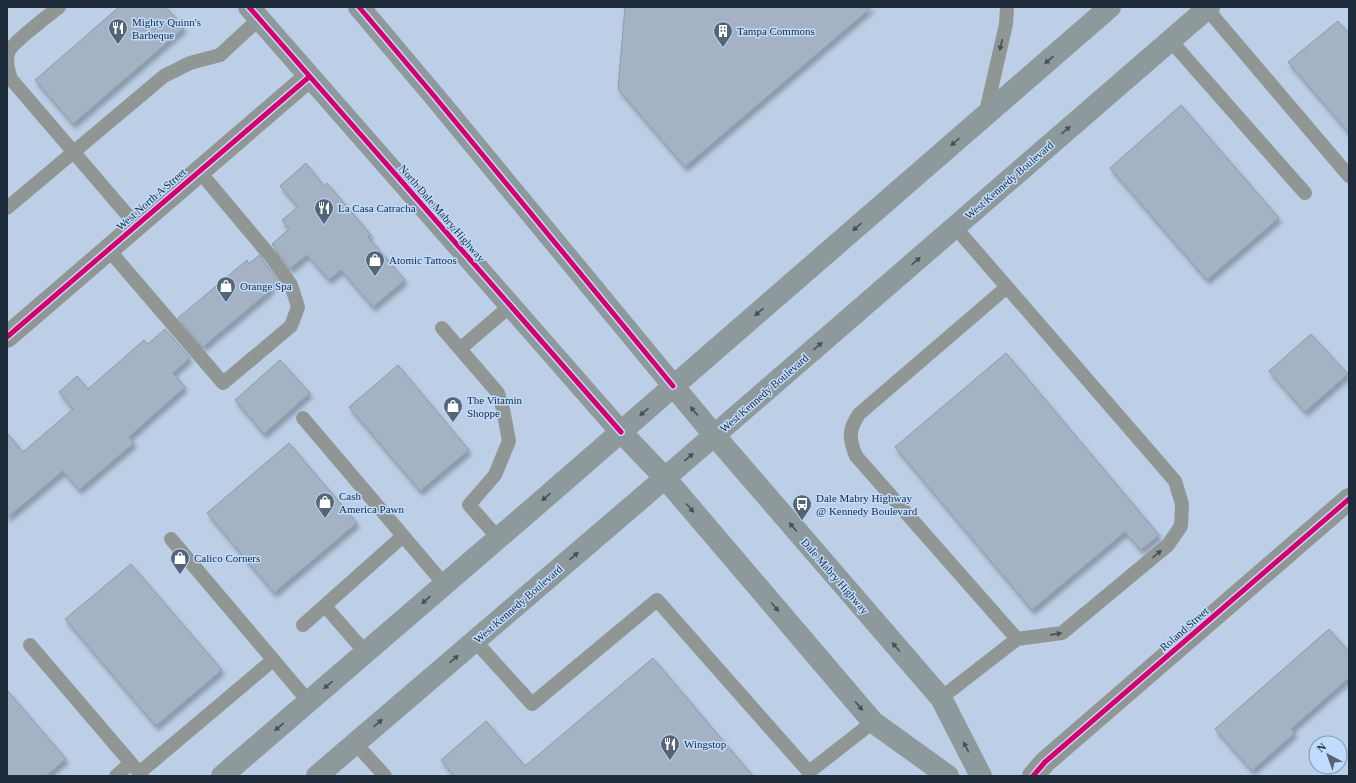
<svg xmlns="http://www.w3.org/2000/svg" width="1356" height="783" font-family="'Times New Roman',serif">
  <defs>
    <filter id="shadow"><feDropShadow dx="2.5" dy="4.5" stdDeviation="2" flood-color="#0004"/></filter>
  </defs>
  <rect width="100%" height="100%" fill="#bccfe6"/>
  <!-- building -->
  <path fill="#a4b2c4" stroke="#8b9aac" filter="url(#shadow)" d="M119,7H166L184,28L73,124L35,80Z
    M625,7H872L685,167L618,89Z
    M1338,21L1349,34V133L1288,62Z
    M1181,105L1279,218L1207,280L1110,168Z
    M306,163L324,186L327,183L371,235L368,237L405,280L373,307L341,270L329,280L307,255L290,269L272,244L289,229L282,220L298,207L280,186Z
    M259,255L278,281L270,288L271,290L203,347L178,318L247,260L249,264Z
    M165,329L190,358L173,373L185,387L129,437L134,443L79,490L63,471L7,518V433L23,452L73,409L59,392L77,376L88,389L144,340L148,344Z
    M1311,334L1348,374L1305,412L1269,371Z
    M1006,353L1159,535L1141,550L1125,532L1032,610L895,447Z
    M280,360L310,393L264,434L235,400Z
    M398,365L469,450L420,491L349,407Z
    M289,443L357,523L274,593L207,513Z
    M131,564L222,670L156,726L65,619Z
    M1329,629L1349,652V678L1291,729L1295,733L1252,771L1215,729Z
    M653,658L753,776H454L441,760L486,721L525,766Z
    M7,690L66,759L46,776H7Z"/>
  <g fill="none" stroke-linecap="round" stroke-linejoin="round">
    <!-- lane -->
    <path stroke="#909694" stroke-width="14" d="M59,7C49,15 13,42 9,51C5,60 8,71 11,79L136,225
      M1207,9L1349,176
      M1170,40L1305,193
      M985,116L1006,24L1007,7
      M7,208L164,76L190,63L220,55L259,19
      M108,249L223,383L291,326L298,307L291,285L272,258L199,171
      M1007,287L859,414C848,430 849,439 856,456L1017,639
      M442,328L498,393L503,409L509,441L495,475L469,505L498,538
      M460,349L510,306
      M303,418L444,584
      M171,539L309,702
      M325,606L365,652
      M303,625L403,536
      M475,641L532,704L657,600L809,772L873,722
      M30,645L142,776
      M941,698L1017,639L1062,633L1168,545L1181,526L1182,504L1175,481L955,227
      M355,743L385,776
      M139,773L273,660
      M116,776L131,763"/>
    <!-- street -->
    <path stroke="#909694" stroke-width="22" d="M7,337L309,77
      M1033,776L1045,762L1349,499"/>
    <!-- primary -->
    <path stroke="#8e999c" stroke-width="22" d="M249,7L621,432L665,478L873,722L948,776
      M359,7L435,97L714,435L941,698L981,776
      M222,776L524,516L1110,7
      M317,776L665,478L1209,7"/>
    <defs>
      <path id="cycleway" d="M249,7L621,432
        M359,7L435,97L673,386
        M7,337L309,77
        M1033,776L1045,762L1349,499"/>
    </defs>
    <!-- cycleway casing -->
    <use href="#cycleway" stroke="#bfdbfd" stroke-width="8"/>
    <!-- cycleway -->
    <use href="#cycleway" stroke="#d6006c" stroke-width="5"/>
  </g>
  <!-- one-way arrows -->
  <defs><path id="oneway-solid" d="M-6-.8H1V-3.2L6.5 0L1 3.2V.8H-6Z"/></defs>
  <g fill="#45505a">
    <use href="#oneway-solid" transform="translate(1001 45) rotate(103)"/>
    <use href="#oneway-solid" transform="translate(1157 554) rotate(-40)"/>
    <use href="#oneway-solid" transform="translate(1056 634) rotate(-8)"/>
  </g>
  <g fill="#45525d">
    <use href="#oneway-solid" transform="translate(1049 60) rotate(139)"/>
    <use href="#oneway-solid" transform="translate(1066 130) rotate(-41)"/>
    <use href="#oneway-solid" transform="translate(955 142) rotate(139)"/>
    <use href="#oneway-solid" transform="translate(857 227) rotate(139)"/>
    <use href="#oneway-solid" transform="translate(916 261) rotate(-41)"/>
    <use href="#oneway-solid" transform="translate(759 312) rotate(139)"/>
    <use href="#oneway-solid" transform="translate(818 346) rotate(-41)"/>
    <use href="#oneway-solid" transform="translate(694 411) rotate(-130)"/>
    <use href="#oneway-solid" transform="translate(644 412) rotate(139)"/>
    <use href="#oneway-solid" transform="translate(689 457) rotate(-41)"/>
    <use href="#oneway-solid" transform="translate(546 497) rotate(139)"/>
    <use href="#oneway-solid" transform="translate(690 508) rotate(49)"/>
    <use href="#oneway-solid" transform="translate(793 527) rotate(-131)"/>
    <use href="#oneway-solid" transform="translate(574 556) rotate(-41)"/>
    <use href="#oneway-solid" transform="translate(426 600) rotate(139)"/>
    <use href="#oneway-solid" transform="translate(775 607) rotate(49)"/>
    <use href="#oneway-solid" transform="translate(896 647) rotate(-131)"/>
    <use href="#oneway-solid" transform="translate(454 659) rotate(-41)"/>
    <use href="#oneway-solid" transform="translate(328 685) rotate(139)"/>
    <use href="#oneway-solid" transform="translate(859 706) rotate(49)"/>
    <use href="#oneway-solid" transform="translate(378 723) rotate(-41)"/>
    <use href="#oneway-solid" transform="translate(279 727) rotate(140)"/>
    <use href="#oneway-solid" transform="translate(966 747) rotate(-117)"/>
  </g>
  <!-- icons -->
  <defs>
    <symbol id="restaurant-pin" viewBox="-11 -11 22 30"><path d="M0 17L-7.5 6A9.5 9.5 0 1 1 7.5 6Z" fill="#556477" stroke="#bfdbfd"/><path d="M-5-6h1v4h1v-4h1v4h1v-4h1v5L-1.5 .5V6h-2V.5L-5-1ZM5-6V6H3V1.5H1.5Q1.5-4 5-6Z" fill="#fff"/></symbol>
    <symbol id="building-pin" viewBox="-11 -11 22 30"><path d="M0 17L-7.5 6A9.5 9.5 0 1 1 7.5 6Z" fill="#556477" stroke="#bfdbfd"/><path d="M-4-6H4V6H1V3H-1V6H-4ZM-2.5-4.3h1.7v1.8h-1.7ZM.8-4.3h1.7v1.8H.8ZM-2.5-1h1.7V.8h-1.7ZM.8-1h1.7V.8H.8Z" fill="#fff"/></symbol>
    <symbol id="shop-pin" viewBox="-11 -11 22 30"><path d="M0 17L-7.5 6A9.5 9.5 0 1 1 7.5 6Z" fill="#556477" stroke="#bfdbfd"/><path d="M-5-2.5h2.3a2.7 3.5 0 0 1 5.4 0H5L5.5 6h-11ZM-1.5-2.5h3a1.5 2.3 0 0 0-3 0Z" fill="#fff"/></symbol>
    <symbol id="bus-pin" viewBox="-11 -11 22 30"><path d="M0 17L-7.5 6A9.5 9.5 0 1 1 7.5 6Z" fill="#556477" stroke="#bfdbfd"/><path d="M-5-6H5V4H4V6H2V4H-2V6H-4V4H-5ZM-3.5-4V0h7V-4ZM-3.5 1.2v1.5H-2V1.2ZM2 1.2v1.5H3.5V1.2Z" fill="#fff"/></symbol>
  </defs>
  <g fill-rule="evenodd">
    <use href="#restaurant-pin" x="107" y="17" width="22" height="30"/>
    <use href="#building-pin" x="712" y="20" width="22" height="30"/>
    <use href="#restaurant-pin" x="313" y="197" width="22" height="30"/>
    <use href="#shop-pin" x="364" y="249" width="22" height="30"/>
    <use href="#shop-pin" x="215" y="275" width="22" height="30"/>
    <use href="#shop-pin" x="442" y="395" width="22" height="30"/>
    <use href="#shop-pin" x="314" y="491" width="22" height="30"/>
    <use href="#bus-pin" x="791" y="493" width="22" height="30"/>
    <use href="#shop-pin" x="169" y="547" width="22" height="30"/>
    <use href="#restaurant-pin" x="659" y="733" width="22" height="30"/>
  </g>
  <g text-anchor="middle" stroke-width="3" stroke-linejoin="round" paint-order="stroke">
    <!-- poi labels -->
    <g font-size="11" fill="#1d2b3b" stroke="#bfdbfd" text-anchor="start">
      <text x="132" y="26">Mighty Quinn's<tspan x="132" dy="13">Barbeque</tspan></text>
      <text x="737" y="35">Tampa Commons</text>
      <text x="338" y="212">La Casa Catracha</text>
      <text x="389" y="264">Atomic Tattoos</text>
      <text x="240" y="290">Orange Spa</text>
      <text x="467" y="404">The Vitamin<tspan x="467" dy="13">Shoppe</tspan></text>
      <text x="339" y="500">Cash<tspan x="339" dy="13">America Pawn</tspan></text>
      <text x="816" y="502">Dale Mabry Highway<tspan x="816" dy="13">@ Kennedy Boulevard</tspan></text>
      <text x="194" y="562">Calico Corners</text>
      <text x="684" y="748">Wingstop</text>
    </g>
    <!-- street labels -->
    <g font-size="11" fill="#1d2b3b" stroke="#bfdbfd">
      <text transform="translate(1009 180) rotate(-41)" y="4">West Kennedy Boulevard</text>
      <text transform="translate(151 199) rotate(-41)" y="4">West North A Street</text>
      <text transform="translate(442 213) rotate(49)" y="4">North Dale Mabry Highway</text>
      <text transform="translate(764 393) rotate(-41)" y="4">West Kennedy Boulevard</text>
      <text transform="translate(835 576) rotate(49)" y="4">Dale Mabry Highway</text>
      <text transform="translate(518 604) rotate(-41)" y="4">West Kennedy Boulevard</text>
      <text transform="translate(1184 629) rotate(-41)" y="4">Roland Street</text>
    </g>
  </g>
  <!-- border -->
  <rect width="1356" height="783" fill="none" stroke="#1d2b3b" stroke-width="16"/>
  <!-- north arrow -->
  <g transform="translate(1328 755) rotate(319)"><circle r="19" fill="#bfdbfd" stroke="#7e95af"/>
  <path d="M0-3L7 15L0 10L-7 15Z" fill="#556477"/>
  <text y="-6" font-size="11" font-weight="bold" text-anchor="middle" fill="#1d2b3b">N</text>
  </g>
</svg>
